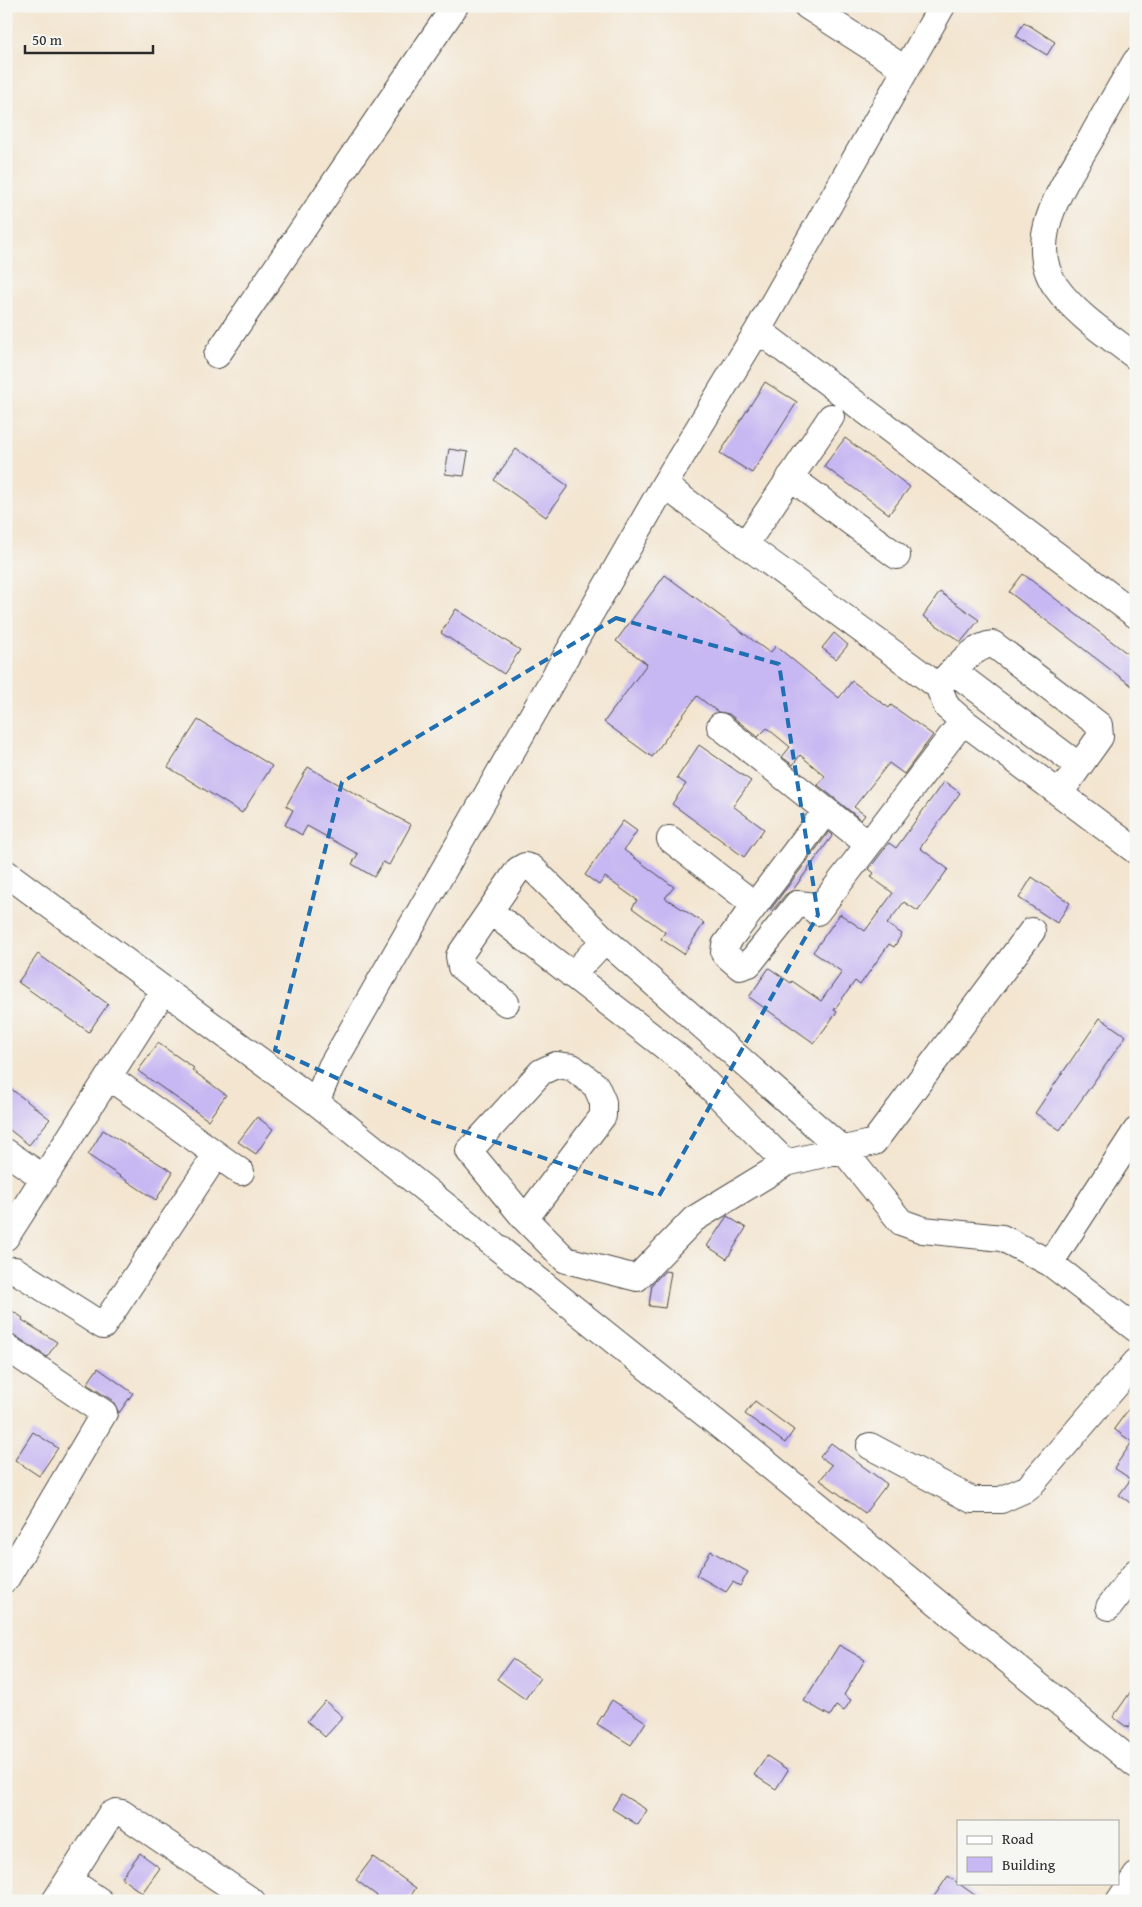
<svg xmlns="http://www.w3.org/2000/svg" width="1142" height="1907" font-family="'Gentium Book Plus',serif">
  <rect width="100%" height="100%" fill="#f6f6f2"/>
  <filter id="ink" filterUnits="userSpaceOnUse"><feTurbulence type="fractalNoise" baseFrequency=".02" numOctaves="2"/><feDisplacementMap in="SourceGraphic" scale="10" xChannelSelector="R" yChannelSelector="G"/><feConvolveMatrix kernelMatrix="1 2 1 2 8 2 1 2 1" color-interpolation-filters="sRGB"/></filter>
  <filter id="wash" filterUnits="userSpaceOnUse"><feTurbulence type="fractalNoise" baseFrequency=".0096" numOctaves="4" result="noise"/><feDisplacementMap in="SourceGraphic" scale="20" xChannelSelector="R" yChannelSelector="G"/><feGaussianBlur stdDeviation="1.12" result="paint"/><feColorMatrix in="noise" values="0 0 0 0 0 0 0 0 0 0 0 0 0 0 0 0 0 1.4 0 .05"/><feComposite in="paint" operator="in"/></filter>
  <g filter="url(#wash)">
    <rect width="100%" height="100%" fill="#f3e5d0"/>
    <g id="blocks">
      <!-- building -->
      <path fill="#c7b7f2" d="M1024,22L1055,42L1047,55L1016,36Z
        M765,382L797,402L752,473L720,453Z
        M845,438L910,487L889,514L824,466Z
        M449,449L468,452L464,476L445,474Z
        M516,449L568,486L546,517L494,480Z
        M1023,574L1136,660V689L1009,592Z
        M665,575L770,653L776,646L839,698L852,681L889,708L891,705L933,735L904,774L889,763L854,807L865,815L861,820L818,785L825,776L800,755L793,765L782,757L790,747L767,728L758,737L729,714L718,712L697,696L652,757L604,722L647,664L616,641Z
        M940,592L979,620L961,642L923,616Z
        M456,609L520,650L504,674L441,633Z
        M834,633L848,645L836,659L822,648Z
        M198,720L272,766L242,813L168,767Z
        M699,745L751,781L733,806L764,829L744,857L672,804L686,784L677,778Z
        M308,767L411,825L389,865L383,862L374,877L352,864L358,854L307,826L302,835L285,825L293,810L286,806Z
        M944,781L960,793L920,848L948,869L918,911L904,902L887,924L902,934L894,947L889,944L860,985L855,981L834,1010L837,1012L814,1043L749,997L769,968L791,983L792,981L821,1001L842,972L813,952L840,914L865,931L893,893L871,877L874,873L869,869L889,843L896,848Z
        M623,821L637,831L624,850L674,887L665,898L704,923L684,954L661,939L665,932L632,908L637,900L605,877L599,885L585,875Z
        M829,832L833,835L793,890L785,895L772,911L770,910Z
        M1032,877L1070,903L1057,923L1019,898Z
        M38,954L108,1004L89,1032L18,982Z
        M1100,1018L1126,1036L1060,1130L1035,1113Z
        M158,1043L194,1068L192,1070L226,1095L208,1120L138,1071Z
        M6,1085L50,1119L29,1145L6,1127Z
        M257,1117L273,1129L256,1154L238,1142Z
        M103,1130L173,1172L156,1200L88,1155Z
        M727,1216L746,1228L727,1259L707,1246Z
        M665,1271L671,1272L665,1308L649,1306L652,1284Z
        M6,1307L23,1318L22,1320L57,1342L47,1357L14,1335L6,1332Z
        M98,1368L133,1393L119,1413L113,1401L87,1384Z
        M1136,1399V1507L1119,1495L1131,1479L1114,1468L1132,1442L1114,1429Z
        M755,1401L794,1430L785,1443L745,1414Z
        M33,1432L58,1448L39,1476L15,1460Z
        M831,1443L887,1484L865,1513L820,1480L832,1465L820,1457Z
        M711,1551L748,1572L740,1586L733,1582L726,1592L696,1575Z
        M839,1645L865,1660L844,1695L851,1700L844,1711L836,1706L830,1716L804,1701Z
        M512,1659L540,1678L525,1699L497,1679Z
        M1136,1684V1717L1128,1728L1113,1717Z
        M612,1700L646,1722L631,1745L597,1724Z
        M325,1701L343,1717L325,1737L307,1721Z
        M767,1756L788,1770L776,1789L754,1775Z
        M621,1794L647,1810L638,1825L612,1809Z
        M140,1853L160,1868L142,1893L121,1878Z
        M373,1857L416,1888L407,1901H384L356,1880Z
        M948,1876L958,1883L983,1901H931Z"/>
    </g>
  </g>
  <g filter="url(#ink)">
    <use href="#blocks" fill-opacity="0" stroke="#494744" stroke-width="1"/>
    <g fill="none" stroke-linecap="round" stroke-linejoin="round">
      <defs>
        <path id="minor" d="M807,6L905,69
          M942,6L758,330L664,485L331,1067L316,1102L749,1449L1136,1765
          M1136,61C1121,86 1106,111 1092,137C1068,178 1022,239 1056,287C1076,315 1109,336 1136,357
          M758,330L1136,615
          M217,355L455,6
          M790,477L897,556
          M664,485L938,686L947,707L963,721L1136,851
          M745,545L831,417
          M953,671L1079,766
          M938,686C952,672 972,646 993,644L1099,725L1100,737L1060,793
          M720,726L868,844
          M826,811L725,945L724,953L740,967L749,964L797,904L808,905L817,912L963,721
          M670,839L755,905
          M6,873L316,1102
          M490,911L686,1063L786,1163
          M572,975L605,940
          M506,1003L461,967L459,956L518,870L525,866L532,868L605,940L843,1150L901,1222L923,1230L1002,1238L1050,1263L1136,1329
          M109,1077L241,1172
          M6,1152L44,1178
          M525,1219L603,1116V1102L596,1086L572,1067L556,1065L541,1072L469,1151L525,1219L566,1260L637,1278L694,1219L786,1163L874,1142L1032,931
          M6,1237L164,990
          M1050,1263L1136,1131
          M15,1270L103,1326L216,1155
          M6,1347L104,1413L6,1579
          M870,1446L972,1500H1001L1028,1488L1136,1362
          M1109,1607L1136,1572
          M69,1880L100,1901
          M55,1901L110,1815L116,1812L122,1813L252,1901
          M1119,1901L1136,1876"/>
      </defs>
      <!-- minor casing -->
      <use href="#minor" stroke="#494744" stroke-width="28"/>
      <!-- minor -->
      <use href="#minor" stroke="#fff" stroke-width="26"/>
    </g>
  </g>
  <!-- marked area -->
  <path fill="none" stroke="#1f6fb2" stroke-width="4" stroke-dasharray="10 6" stroke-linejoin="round" d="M616,618L779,664L818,915L659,1196L429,1120L275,1050L342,782Z"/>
  <!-- margin -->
  <rect width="1142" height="1907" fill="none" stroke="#f6f6f2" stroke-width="25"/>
  <!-- legend -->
  <rect x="957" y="1820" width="162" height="65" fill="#f6f6f2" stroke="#a5a5a2"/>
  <rect x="967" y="1836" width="25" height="8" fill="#ffffff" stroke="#a5a5a2"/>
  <text x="1002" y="1844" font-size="15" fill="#2b2b2b">Road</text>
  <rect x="967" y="1857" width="25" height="15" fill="#c7b7f2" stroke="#a5a5a2"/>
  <text x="1002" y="1870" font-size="15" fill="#2b2b2b">Building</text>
  <!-- scale -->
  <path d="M25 45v8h128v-8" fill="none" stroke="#2b2b2b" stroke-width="2.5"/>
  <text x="32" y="45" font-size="15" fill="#2b2b2b" stroke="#f6f6f2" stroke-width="4" paint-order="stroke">50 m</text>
</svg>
